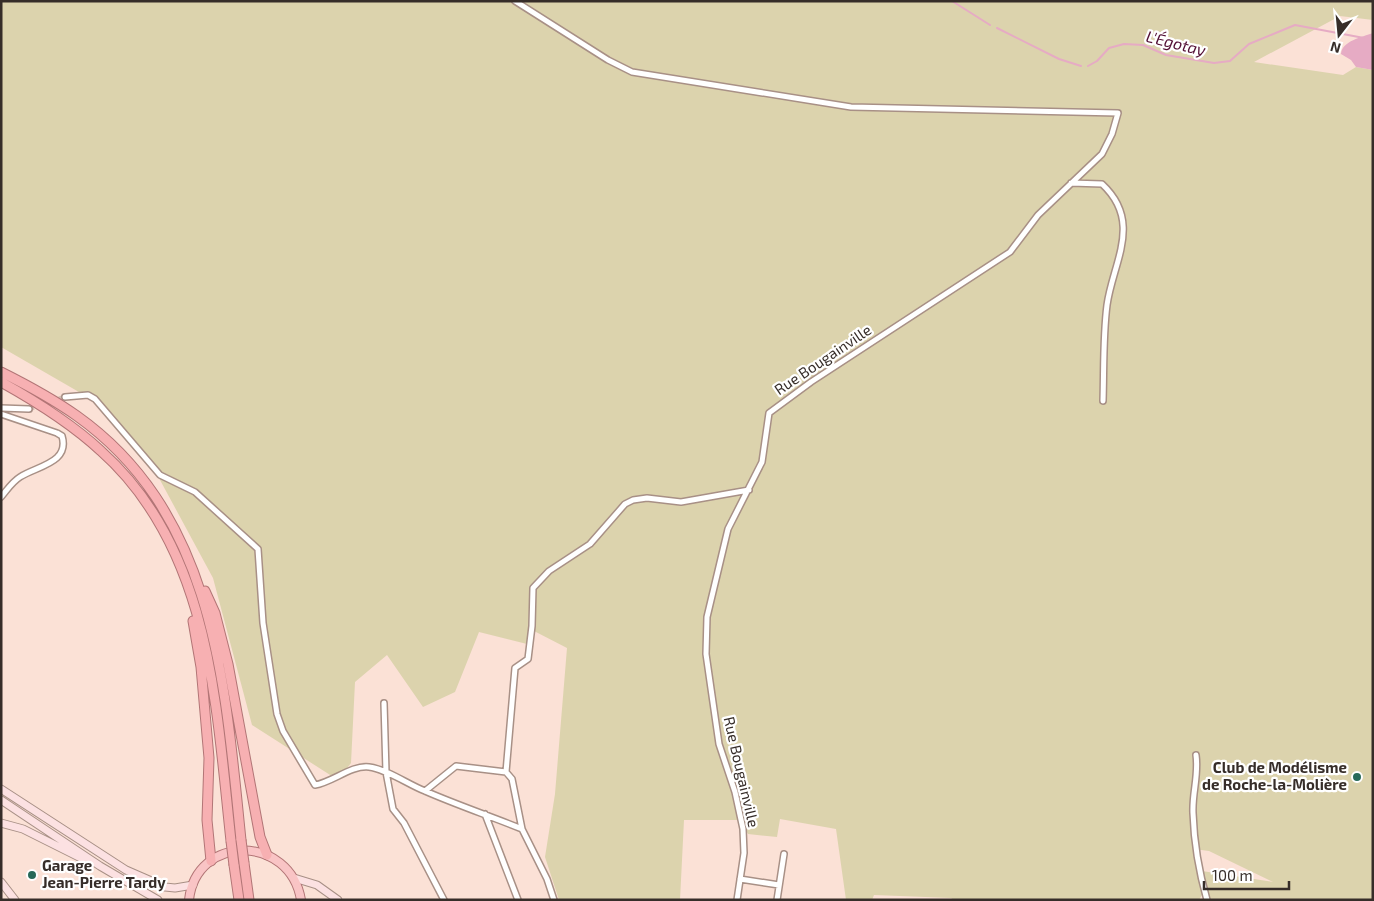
<svg xmlns="http://www.w3.org/2000/svg" width="1374" height="901" font-family="'Exo 2',sans-serif">
  <rect width="100%" height="100%" fill="#fbe1d6"/>
  <!-- green -->
  <path fill="#dcd3ad" d="M1,1H1373V20L1340,16L1254,62L1343,75L1356,67L1373,70V900H1210L1202,871L1273,882L1209,851L1194,849L1203,893L1199,900H954L951,898L874,895L872,900H846L836,829L780,819L777,837L748,834L740,820H684L680,900H559L545,857L555,794L567,648L534,631L527,644L479,632L455,692L423,707L387,655L355,682L351,763L338,780L252,725L213,578L153,467L98,403L1,347Z"/>
  <!-- water -->
  <path fill="#e6abc4" d="M1373,33V70L1356,67L1351,60L1341,54C1342,41 1362,37 1373,33Z"/>
  <g fill="none" stroke-linecap="round" stroke-linejoin="round">
    <!-- stream -->
    <path stroke="#e6abc4" stroke-width="2" d="M952,1L990,25
      M997,28L1059,59L1081,66
      M1088,66L1097,61L1109,48L1124,44L1143,45L1166,55L1214,63L1230,61L1249,44L1295,25L1364,38"/>
    <!-- minor-tunnel -->
    <path stroke="#d4bdb3" stroke-width="5" stroke-dasharray="5 2.5" stroke-linecap="butt" d="M29,409L65,397"/>
    <defs>
      <path id="minor" d="M515,1L608,60L632,72L851,107L1118,113L1112,134L1102,154L1038,215L1010,252L811,382L769,413L762,462L728,529L707,617L706,654L719,744L735,792L743,829L744,853L737,900
        M1071,183L1102,184C1143,222 1113,262 1107,305C1103,336 1104,369 1103,401
        M65,397L88,395L95,399L160,475L195,492L258,549L263,623L277,714L283,731L315,785C333,782 351,765 369,767C389,770 407,784 425,791C457,805 490,816 522,829
        M1,408L29,409
        M1,414L57,433L62,436C70,463 37,466 20,477C12,482 7,490 1,497
        M384,703L386,772L393,809L404,823L444,900
        M1196,755C1199,775 1192,793 1193,813C1194,842 1199,872 1207,900
        M425,791L456,766L506,772
        M485,814L518,900
        M740,879L779,885
        M554,900L547,879L522,829L512,779L506,772L515,668L528,659L532,626L533,588L549,571L590,544L625,504L633,500L647,498L681,502L749,490
        M777,900L784,854"/>
      <path id="secondary" d="M1,789L126,870L165,887L175,888L193,885
        M1,800L100,866L158,900
        M1,823L23,829L83,859
        M294,878L317,885L338,900
        M1,882L15,900"/>
      <path id="primary" d="M189,900C196,834 290,834 301,900"/>
      <path id="trunk" d="M1,372C27,385 53,399 77,416C216,515 225,685 241,840
        M1,382C37,402 71,423 101,451C211,549 216,705 231,841
        M205,591L215,613L228,664L260,837L267,855
        M193,621L201,667L209,758L207,820L211,861
        M244,863L249,900
        M234,865L239,900"/>
    </defs>
    <!-- minor casing -->
    <use href="#minor" stroke="#a89086" stroke-width="8"/>
    <!-- secondary casing -->
    <use href="#secondary" stroke="#a89086" stroke-width="9"/>
    <!-- primary casing -->
    <use href="#primary" stroke="#b27576" stroke-width="10"/>
    <!-- trunk casing -->
    <use href="#trunk" stroke="#b27576" stroke-width="11"/>
    <!-- minor -->
    <use href="#minor" stroke="#fff" stroke-width="5"/>
    <!-- secondary -->
    <use href="#secondary" stroke="#fce1e2" stroke-width="7"/>
    <!-- primary -->
    <use href="#primary" stroke="#f9c4c5" stroke-width="8"/>
    <!-- trunk -->
    <use href="#trunk" stroke="#f7b0b2" stroke-width="9"/>
    <defs>
      <path id="trunk-bridge" d="M241,840L244,863
        M231,841L234,865"/>
    </defs>
    <!-- trunk-bridge casing -->
    <use href="#trunk-bridge" stroke="#b27576" stroke-width="11" stroke-linecap="butt"/>
    <!-- trunk-bridge -->
    <use href="#trunk-bridge" stroke="#f7b0b2" stroke-width="9"/>
  </g>
  <!-- markers -->
  <g fill="#276959" stroke="#fff" stroke-width="2">
    <circle cx="1357" cy="777" r="5"/>
    <circle cx="32" cy="875" r="5"/>
  </g>
  <g text-anchor="middle" stroke-width="4.5" stroke-linejoin="round" paint-order="stroke">
    <!-- street labels -->
    <g font-size="15" fill="#362d29" stroke="#fff">
      <text transform="translate(823 360) rotate(-34)" y="5">Rue Bougainville</text>
      <text transform="translate(741 772) rotate(77)" y="5">Rue Bougainville</text>
    </g>
    <!-- poi labels -->
    <g font-size="15" font-weight="bold" fill="#362d29" stroke="#fff" text-anchor="end">
      <text x="1347" y="773">Club de Modélisme<tspan x="1347" dy="17">de Roche-la-Molière</tspan></text>
      <text x="42" y="871" text-anchor="start">Garage<tspan x="42" dy="17">Jean-Pierre Tardy</tspan></text>
    </g>
    <!-- water labels -->
    <g font-size="16" font-style="italic" fill="#530f35" stroke="#fff">
      <text transform="translate(1176 43) rotate(14)" y="6">L'Égotay</text>
    </g>
  </g>
  <!-- border -->
  <rect width="1374" height="901" fill="none" stroke="#362d29" stroke-width="5"/>
  <!-- north arrow -->
  <g transform="translate(1339 35) rotate(196)" stroke="#ffffff" stroke-width="4" paint-order="stroke">
  <path d="M0-4L9 19L0 12L-9 19Z" fill="#362d29"/>
  <text y="-8" font-size="14" font-weight="bold" text-anchor="middle" fill="#362d29">N</text>
  </g>
  <!-- scale -->
  <path d="M1204 881v8h85v-8" fill="none" stroke="#362d29" stroke-width="2.5"/>
  <text x="1212" y="881" font-size="15" fill="#362d29" stroke="#ffffff" stroke-width="4" paint-order="stroke">100 m</text>
</svg>
